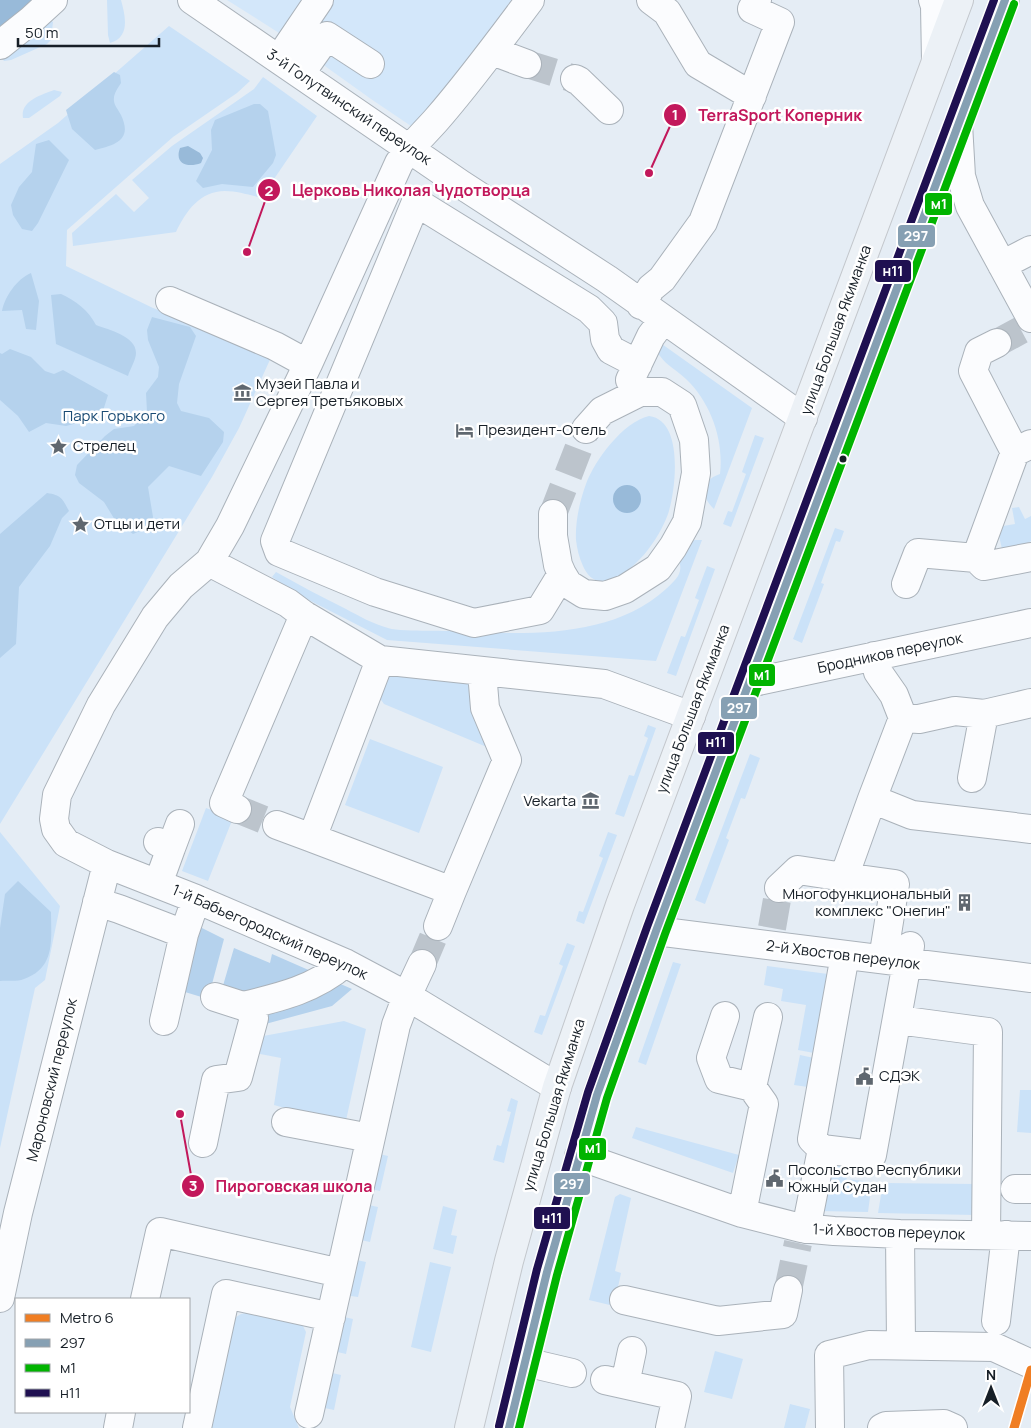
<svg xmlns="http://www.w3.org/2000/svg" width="1031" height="1428" font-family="Manrope,sans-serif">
  <rect width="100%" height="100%" fill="#e5edf5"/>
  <!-- built -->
  <path fill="#d3e7fa" d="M227,0H517L417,125L411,126L371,99L276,31Z"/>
  <!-- green -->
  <path fill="#cbe2f8" d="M107,0H121C125,15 131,37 110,43L108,35Z
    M50,20L53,22L51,40L47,44L11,60L4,61L1,57Z
    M169,26L250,81L237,93L173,137L67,230L66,266L153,308L273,353L239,428L212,477L0,824V164L58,123Z
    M263,77L317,116L261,198C250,195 237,191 225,191C200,191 186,211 176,232L73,246L72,233L116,194L134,212L149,198L132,180L172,146L254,89Z
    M54,90L62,92L60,96L29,118H23C20,101 41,95 54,90Z
    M659,342L752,408L714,509C700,496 701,480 720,474C724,440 711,403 686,379C678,371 667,366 660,356C657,352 657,347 659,342Z
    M649,416C684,420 676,490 668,514C659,539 634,575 605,581C594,583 587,575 583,566C579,557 577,549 576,540C575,522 580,500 586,484C595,460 623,422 649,416Z
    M755,435L764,438L731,527L723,524L728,511L732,512L746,474L742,472Z
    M1019,507L1025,519L1031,516V541L1025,545L1002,549L997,527L1015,524L1012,508Z
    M835,528L844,531L840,542L836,541L821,583L824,584L802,643L793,639Z
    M695,540H702L656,661L387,640L297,594L272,577L276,572C299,585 322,597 346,609C359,616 373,624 388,628C401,632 432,630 448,631C519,634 609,641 666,589C674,581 684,574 679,561L689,542Z
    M707,566L715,569L676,676L667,673L681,636L685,637L699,600L695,598Z
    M400,673L471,680L494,750L384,704L379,697L386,676Z
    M648,725L656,728L624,817L615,814L629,775L634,776L648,738L644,736Z
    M370,739L443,767L419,833L345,805Z
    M750,754L760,758L745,799L741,798L726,838L729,840L705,904L695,900Z
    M206,808L233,818L208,881L182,871Z
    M0,832L60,906L45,980L35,988L0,1148Z
    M608,832L617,835L584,924L576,921L579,911L583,912L603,858L599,856Z
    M567,943L575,946L542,1035L534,1032L540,1015L545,1016L563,966L559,964Z
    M673,962L681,964L646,1065L638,1062Z
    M767,966L828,974L814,1053L798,1050L806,1005L781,1001L783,989L764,985Z
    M344,1021L366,1029L345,1125L274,1105L281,1058L255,1053L258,1037Z
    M800,1055L814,1058L808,1087L794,1085Z
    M1020,1090H1031V1133L1017,1132Z
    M511,1098L518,1101L504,1163L493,1160L497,1145L501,1146L511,1112L507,1111Z
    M636,1127L739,1155L733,1173L632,1138Z
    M375,1153L388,1156L380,1191L367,1188Z
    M828,1159L841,1162L842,1170L847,1179L872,1182L868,1212L818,1211Z
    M883,1183L976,1184L975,1215L878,1213Z
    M620,1194L631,1198L615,1271L621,1273L614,1306L589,1300L615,1197Z
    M364,1204L378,1207L370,1242L356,1239Z
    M443,1206L457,1210L451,1235L457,1236L453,1254L433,1249Z
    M352,1259L366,1262L358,1297L344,1295Z
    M430,1262L451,1267L431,1352L411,1347Z
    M251,1312L302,1324L306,1332L290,1407L299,1428H205L233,1319L241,1314Z
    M340,1316L353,1319L346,1354L333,1351Z
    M715,1351L743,1359L732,1399L704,1392Z
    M328,1372L341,1375L334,1410L320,1407Z
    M790,1404L810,1409L805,1428H784Z"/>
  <!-- forest -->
  <path fill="#b5d2ed" d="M114,72L120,75L121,83C118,88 113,94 114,101C114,105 119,111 121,115C133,140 115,145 95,150L72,129L66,110Z
    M254,104H260L268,111L276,155L273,163L253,187L222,184L203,188L196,181L212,150L211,130L215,120Z
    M49,140L69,160L38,223L32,231L22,229L13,215L11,205L19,187L32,172L36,144Z
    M31,273L39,301L36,330L26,329L22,310L2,311C5,296 17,279 31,273Z
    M61,294C75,300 89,311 96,325C109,330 136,336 136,353C136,360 130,369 128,376L56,344L51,295Z
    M152,317L190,327L196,336L179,384L177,403L181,411L209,418L224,432L223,442L201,476L169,466L148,487L153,517L151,526L133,534L115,520L104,502L79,483L75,475L77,465L105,436L114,429L134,426L147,412L146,393L158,377L159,367L148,340L147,330Z
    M10,349L31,357L45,371L54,374L63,370L108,395L102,414L93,419L66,426L46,423L29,432L18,416L0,400V353L2,354Z
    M47,493C61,495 63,499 69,511L62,518L50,546L19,587L16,644L0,658V534Z
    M18,881L51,912C51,939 56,968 24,979C17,982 7,980 0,981V928L5,894Z
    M200,927L224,939L208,999L185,992Z
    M234,948L270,963L272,954L352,989L332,1006L258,1026L267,1018L266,1006L222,989Z"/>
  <!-- water -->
  <path fill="#98bad9" d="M0,0H38L0,35Z
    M188,146L200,153L203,158L201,163C188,168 174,164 180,148Z
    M613 499a14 14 0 1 1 28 0a14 14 0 1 1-28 0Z"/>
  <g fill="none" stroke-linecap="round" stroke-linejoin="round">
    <!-- minor-tunnel -->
    <path stroke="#bcc4cc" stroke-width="28" stroke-dasharray="28 14" stroke-linecap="butt" d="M527,64L575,79
      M997,343L1021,330
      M553,514L586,429
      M237,809L277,825
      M772,928L779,888
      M422,964L438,926
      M788,1290L798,1243"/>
    <defs>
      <path id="minor" d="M192,0L462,185L607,279L803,418
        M530,0C500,40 470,81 437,119C424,134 410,146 399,163L308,364L230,526L209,562L181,586L155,617L101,705L57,795L54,819L56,829L66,843L107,864L196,899L345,963L407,996L557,1087
        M651,0L667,12L698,64L752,96
        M933,0L935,6L936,61
        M0,45L30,21L53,0
        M492,51L527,64
        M279,59L319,0
        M300,74L327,36L370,64
        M575,79L579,81L609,110
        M958,124L961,176L970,206L1031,318
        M1002,265L1031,250
        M170,301L275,346L308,364
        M641,305L651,288L662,279L703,222L780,22L752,9L757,0
        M997,343L979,352L973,371L1015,452
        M630,380L651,336L663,320
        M1031,444L1015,452L976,558L984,566L1031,557
        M553,514V536L558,565L562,574L568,584L584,594L605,596L625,589L658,568L673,547L687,522L696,473L694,440L682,405L662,392H640L602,411L586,429
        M209,562L288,603L304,615L380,660L604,684L691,716
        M562,574L540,610L474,623L375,592L279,552L275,541L416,202L589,309L603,323L605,339L611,350L638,364
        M906,584L918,553L976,558
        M874,656L878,672L894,695L903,718L872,799L912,815L1031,829
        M380,660L312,838L452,891L507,760L485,708L482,672
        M749,683L1031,623
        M903,718L919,719L955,711L984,714L1031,703
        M972,778L984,714
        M872,799L844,877L895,884L883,959
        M237,809L224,803L304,615
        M277,825L312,838
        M158,842L171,848L163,870
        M171,848L180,824
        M779,888L798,870L844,877
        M97,902L119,909L184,934L196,899
        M438,926L452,891
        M656,931L1031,978
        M243,1006C281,997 315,989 345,963
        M725,1016L711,1058L719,1079L752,1087L764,1104L742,1213
        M898,1020L988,1032L986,1235
        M164,1021L184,934
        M752,1087L768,1017
        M286,1122L370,1138
        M203,1143L216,1080L238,1077L254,1018L251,1010L243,1006L215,997
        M822,1149L872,1155L910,946
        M579,1156L742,1213L801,1228L834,1231L900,1234L1031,1236
        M1015,1189H1031
        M806,1229L822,1149L812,1139L845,955
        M900,1234L901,1344
        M0,1298L18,1213L107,864
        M145,1299L160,1232L340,1273
        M624,1300L718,1321L783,1314L788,1290
        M996,1321L1006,1235
        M525,1362L572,1373
        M605,1380L677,1396L670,1428
        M625,1384L632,1351
        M309,1414L396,1025L407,996L422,964
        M118,1428L121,1412
        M197,1428L226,1294L331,1317
        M830,1428L829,1355L869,1345L994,1347L1031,1364
        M882,1428L886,1426L944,1424L953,1428"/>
      <path id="major" d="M469,1428L509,1261L557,1087L620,905L959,0
        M509,1428L547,1272L597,1095L656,931L1005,0"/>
    </defs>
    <!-- minor casing -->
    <use href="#minor" stroke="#aab2ba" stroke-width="30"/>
    <!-- major casing -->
    <use href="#major" stroke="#c3c7cc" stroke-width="30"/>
    <!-- minor -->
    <use href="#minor" stroke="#fbfcfe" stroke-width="28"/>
    <!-- major -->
    <use href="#major" stroke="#ecf1f6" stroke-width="28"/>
    <defs>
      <path id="bus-1" d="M509,1428L547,1272L597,1095L656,931L1005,0"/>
      <path id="bus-2" d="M519,1428L557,1275L607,1098L665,934L1014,4"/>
      <path id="bus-3" d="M499,1426L537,1269L588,1092L647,927L994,0"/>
    </defs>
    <!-- bus-1 casing -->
    <use href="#bus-1" stroke="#fff" stroke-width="11"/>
    <!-- bus-2 casing -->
    <use href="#bus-2" stroke="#fff" stroke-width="11"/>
    <!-- bus-3 casing -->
    <use href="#bus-3" stroke="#fff" stroke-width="11"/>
    <!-- bus-1 -->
    <use href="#bus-1" stroke="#86a0b3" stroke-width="8"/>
    <!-- bus-2 -->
    <use href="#bus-2" stroke="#01b400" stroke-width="8"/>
    <!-- bus-3 -->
    <use href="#bus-3" stroke="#1f1051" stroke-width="8"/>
    <defs>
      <path id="metro-1" d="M1014,1428L1031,1370"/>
    </defs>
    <!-- metro-1 casing -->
    <use href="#metro-1" stroke="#fff" stroke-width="12"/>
    <!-- metro-1 -->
    <use href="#metro-1" stroke="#f07e23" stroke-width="9"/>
  </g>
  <!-- icons -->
  <defs>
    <symbol id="museum-bare" viewBox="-9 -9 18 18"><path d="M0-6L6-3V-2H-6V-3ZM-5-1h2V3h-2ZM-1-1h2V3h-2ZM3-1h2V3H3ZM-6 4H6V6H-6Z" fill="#5f676f" stroke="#fff" stroke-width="2.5" paint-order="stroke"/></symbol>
    <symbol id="hotel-bare" viewBox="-9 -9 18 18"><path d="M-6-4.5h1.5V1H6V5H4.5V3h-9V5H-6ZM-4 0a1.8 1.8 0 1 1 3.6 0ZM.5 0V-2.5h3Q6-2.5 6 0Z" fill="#5f676f" stroke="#fff" stroke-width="2.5" paint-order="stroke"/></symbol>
    <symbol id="sight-bare" viewBox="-9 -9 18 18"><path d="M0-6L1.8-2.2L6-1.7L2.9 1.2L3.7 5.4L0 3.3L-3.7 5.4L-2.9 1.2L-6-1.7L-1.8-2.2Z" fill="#5f676f" stroke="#fff" stroke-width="2.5" paint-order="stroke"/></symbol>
    <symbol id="building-bare" viewBox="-9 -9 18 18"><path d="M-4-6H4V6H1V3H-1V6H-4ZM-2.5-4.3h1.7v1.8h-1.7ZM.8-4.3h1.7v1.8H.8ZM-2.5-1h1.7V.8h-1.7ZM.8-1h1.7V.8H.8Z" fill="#5f676f" stroke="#fff" stroke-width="2.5" paint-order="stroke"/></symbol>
    <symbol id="civic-bare" viewBox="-9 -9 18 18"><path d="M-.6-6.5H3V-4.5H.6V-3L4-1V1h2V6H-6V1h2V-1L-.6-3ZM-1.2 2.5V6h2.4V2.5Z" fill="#5f676f" stroke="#fff" stroke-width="2.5" paint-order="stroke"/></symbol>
  </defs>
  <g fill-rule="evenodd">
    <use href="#museum-bare" x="230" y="380" width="25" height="25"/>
    <use href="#hotel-bare" x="452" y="418" width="25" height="25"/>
    <use href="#sight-bare" x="46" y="434" width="25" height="25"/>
    <use href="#sight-bare" x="68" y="512" width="25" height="25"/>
    <use href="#museum-bare" x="578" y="788" width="25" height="25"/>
    <use href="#building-bare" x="952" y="890" width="25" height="25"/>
    <use href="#civic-bare" x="852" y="1064" width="25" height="25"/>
    <use href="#civic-bare" x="762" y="1166" width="25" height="25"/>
  </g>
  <!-- markers -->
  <circle fill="#171f27" stroke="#fff" stroke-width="2" cx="843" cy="459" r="4.5"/>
  <g text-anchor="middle" stroke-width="5" stroke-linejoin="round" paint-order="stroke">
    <!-- street labels -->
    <g font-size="15" fill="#171f27" stroke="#fff">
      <text transform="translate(349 107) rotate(34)" y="5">3-й Голутвинский переулок</text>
      <text transform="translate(836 330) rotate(-70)" y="5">улица Большая Якиманка</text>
      <text transform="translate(890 653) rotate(-12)" y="5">Бродников переулок</text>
      <text transform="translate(693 709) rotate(-69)" y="5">улица Большая Якиманка</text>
      <text transform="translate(270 932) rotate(24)" y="5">1-й Бабьегородский переулок</text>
      <text transform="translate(843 955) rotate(7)" y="5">2-й Хвостов переулок</text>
      <text transform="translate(52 1080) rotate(-76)" y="5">Мароновский переулок</text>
      <text transform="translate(554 1105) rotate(-73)" y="5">улица Большая Якиманка</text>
      <text transform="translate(889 1232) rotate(2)" y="5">1-й Хвостов переулок</text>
    </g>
    <!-- poi labels -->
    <g font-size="15" fill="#171f27" stroke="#fff" text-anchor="start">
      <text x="256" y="389">Музей Павла и<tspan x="256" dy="17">Сергея Третьяковых</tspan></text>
      <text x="478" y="435">Президент-Отель</text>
      <text x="73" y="451">Стрелец</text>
      <text x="94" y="529">Отцы и дети</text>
      <text x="576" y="806" text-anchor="end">Vekarta</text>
      <text x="951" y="899" text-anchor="end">Многофункциональный<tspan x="951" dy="17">комплекс "Онегин"</tspan></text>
      <text x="879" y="1081">СДЭК</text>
      <text x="788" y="1175">Посольство Республики<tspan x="788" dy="17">Южный Судан</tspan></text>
    </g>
    <!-- park labels -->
    <g font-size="15" fill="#194b74" stroke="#fff">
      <text x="114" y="421">Парк Горького</text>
    </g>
  </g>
  <!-- callouts -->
  <path fill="none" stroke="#c2185b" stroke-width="2" d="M649 173L675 115M247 252L269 190M180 1114L193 1186"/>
  <g fill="#c2185b" stroke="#fff" stroke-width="2">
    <circle cx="649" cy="173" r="5"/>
    <circle cx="247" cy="252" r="5"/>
    <circle cx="180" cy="1114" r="5"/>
    <circle cx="675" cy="115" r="12"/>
    <circle cx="269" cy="190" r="12"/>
    <circle cx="193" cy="1186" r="12"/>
  </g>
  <g font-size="15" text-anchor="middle" font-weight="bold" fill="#fff">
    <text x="675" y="120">1</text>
    <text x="269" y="196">2</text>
    <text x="193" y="1191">3</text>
  </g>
  <g font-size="16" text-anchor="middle" font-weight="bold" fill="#c2185b" stroke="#fff" stroke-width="5" stroke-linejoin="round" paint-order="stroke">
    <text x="780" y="121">TerraSport Коперник</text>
    <text x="411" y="196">Церковь Николая Чудотворца</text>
    <text x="294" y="1192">Пироговская школа</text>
  </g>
  <g stroke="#fff" stroke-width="2">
    <rect x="924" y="192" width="29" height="24" rx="5" fill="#01b400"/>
    <rect x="897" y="224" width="39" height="24" rx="5" fill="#86a0b3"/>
    <rect x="874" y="259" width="38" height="24" rx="5" fill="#1f1051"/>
    <rect x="748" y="663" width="28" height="24" rx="5" fill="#01b400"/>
    <rect x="720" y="696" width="38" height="24" rx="5" fill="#86a0b3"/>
    <rect x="697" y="731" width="38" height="24" rx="5" fill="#1f1051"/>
    <rect x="578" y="1137" width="29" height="24" rx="5" fill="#01b400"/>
    <rect x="553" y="1172" width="38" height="24" rx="5" fill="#86a0b3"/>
    <rect x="533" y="1206" width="38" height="24" rx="5" fill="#1f1051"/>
  </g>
  <g font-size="14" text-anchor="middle" font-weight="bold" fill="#fff">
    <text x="939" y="209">м1</text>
    <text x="916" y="241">297</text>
    <text x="893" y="276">н11</text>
    <text x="762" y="680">м1</text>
    <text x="739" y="713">297</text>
    <text x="716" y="747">н11</text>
    <text x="593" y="1153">м1</text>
    <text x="572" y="1189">297</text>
    <text x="552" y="1223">н11</text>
  </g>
  <!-- legend -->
  <rect x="15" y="1298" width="175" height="115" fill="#ffffff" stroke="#a2a5a9"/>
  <rect x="25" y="1314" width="25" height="8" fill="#f07e23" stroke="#a2a5a9"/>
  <text x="60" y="1323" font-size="15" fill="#171f27">Metro 6</text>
  <rect x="25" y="1339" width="25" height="8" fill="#86a0b3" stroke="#a2a5a9"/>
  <text x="60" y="1348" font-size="15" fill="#171f27">297</text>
  <rect x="25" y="1364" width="25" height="8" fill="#01b400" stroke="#a2a5a9"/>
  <text x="60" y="1373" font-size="15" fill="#171f27">м1</text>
  <rect x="25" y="1389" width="25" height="8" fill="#1f1051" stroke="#a2a5a9"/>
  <text x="60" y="1398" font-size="15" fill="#171f27">н11</text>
  <!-- north arrow -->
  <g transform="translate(991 1388)" stroke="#ffffff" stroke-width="4" paint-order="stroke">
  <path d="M0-4L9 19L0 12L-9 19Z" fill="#171f27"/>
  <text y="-8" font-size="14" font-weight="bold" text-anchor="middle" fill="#171f27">N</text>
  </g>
  <!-- scale -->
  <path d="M18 38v8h141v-8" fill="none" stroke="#171f27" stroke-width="2.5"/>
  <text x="25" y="38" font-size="15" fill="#171f27" stroke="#ffffff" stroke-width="4" paint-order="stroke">50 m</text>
</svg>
